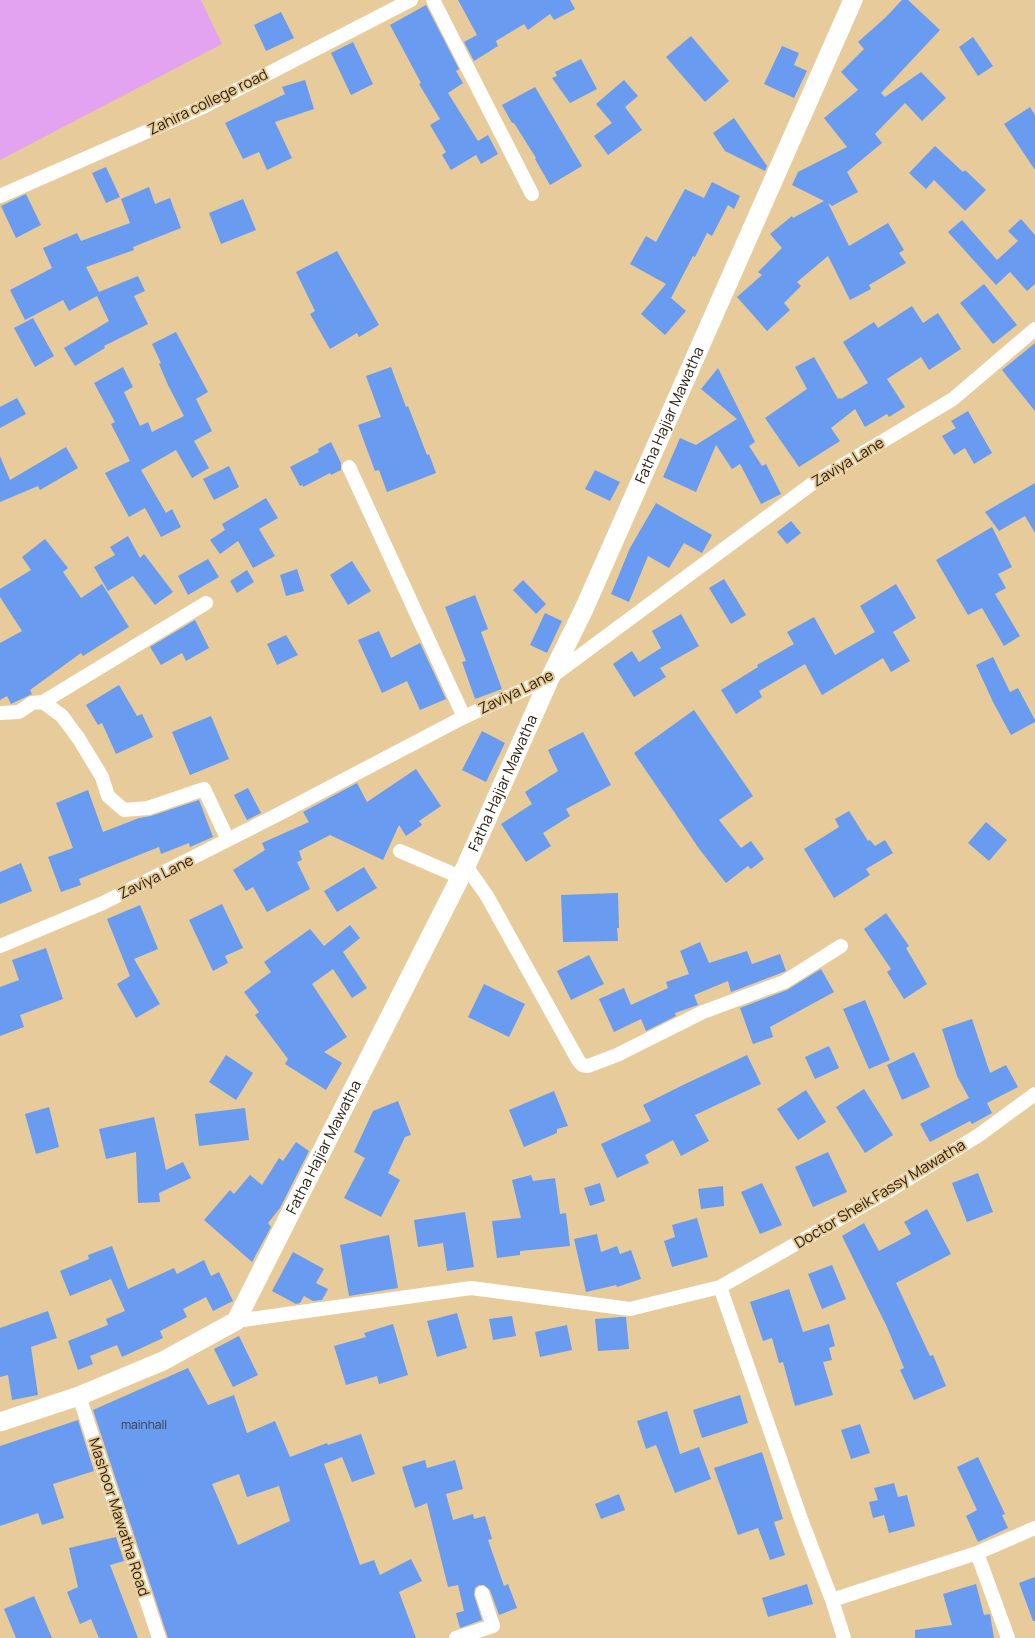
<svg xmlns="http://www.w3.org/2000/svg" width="1035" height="1638" font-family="Manrope,sans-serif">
  <rect width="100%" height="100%" fill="#e8cb9a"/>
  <!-- green -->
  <path fill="#e3a3f1" d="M0,0H201L222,44L0,160Z"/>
  <!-- building -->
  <path fill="#699bf0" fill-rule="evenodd" d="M458,0H570L575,9L554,20L550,14L528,30L524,24L496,41L498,46L474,61L464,42L477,35Z
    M902,0H908L940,30L881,93L885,97L921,72L946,98L922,121L905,103L875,134L882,143L847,172L858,192L832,206L828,203L849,246L888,223L904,250L899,253L906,263L869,285L871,289L850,300L828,256L797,282L801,286L784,303L790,310L767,331L737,297L762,275L758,272L782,248L770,234L792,216L793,218L824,201L792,185L798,172L847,147L824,118L858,90L841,72L864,49L858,42L886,17Z
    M426,5L459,69L456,71L463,83L448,93L478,141L488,135L498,154L481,164L476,155L451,170L442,155L446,152L430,125L440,119L419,84L421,83L390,25Z
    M281,12L294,38L266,51L254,25Z
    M691,36L729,81L705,102L666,57Z
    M973,37L993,66L978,76L959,47Z
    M353,42L373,84L351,95L331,53Z
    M782,46L799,53L794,65L807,71L794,98L764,84Z
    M581,59L597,89L570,103L552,78L557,76L555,72Z
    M305,80L314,109L275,122L292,158L267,170L259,152L243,159L225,123L285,94L282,87Z
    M624,80L638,96L625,107L642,130L608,155L594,136L612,123L596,104Z
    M535,87L582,166L550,185L535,159L536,158L514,123H512L502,105Z
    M1030,107L1035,115V170L1004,124Z
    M734,118L767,166L765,171L725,151L713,133Z
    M935,146L963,172L965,170L986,190L965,211L934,180L926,189L909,173Z
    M106,167L120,197L106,203L92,173Z
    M712,182L740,196L734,209L728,205L712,236L707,233L695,257L693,256L671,298L686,311L665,335L641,314L666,284L630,264L646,236L656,242L685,189L704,198Z
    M149,187L155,204L170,198L181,228L133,247L134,250L86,267L99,292L138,276L145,291L134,296L148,324L104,346L105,348L75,366L64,348L109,321L97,296L69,311L63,300L25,320L10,290L52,268L43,248L77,233L81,241L130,223L121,199Z
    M26,194L41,225L16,238L1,206Z
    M243,199L256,230L221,244L209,213Z
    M1021,219L1035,235V284L1027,291L1010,272L996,285L948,232L962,220L997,260L1018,241L1008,231Z
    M337,251L379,325L359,337L357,333L330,349L310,314L315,311L296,272Z
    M984,284L1017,325L993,344L960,303Z
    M912,306L923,323L938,313L961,349L929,370L921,357L887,379L905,407L889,417L887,414L865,427L855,409L831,428L840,441L799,467L765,418L807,389L795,367L814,357L838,399L840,398L841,399L868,383L843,342L874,322L878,328Z
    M33,318L54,356L35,367L14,328Z
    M176,332L208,392L196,399L212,431L194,441L209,468L192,478L176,450L141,470L166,513L172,509L181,527L161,537L145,508L129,517L105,473L130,461L111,424L115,422L94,383L123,367L133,387L124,392L140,426L148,422L152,432L184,416L168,385L159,364L161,363L152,344Z
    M1035,343V411L1002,370Z
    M391,367L406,407L408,406L427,455L429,454L436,473L387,492L379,470L375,471L358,425L381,417L366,376Z
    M718,368L755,442L749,446L762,466L766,464L781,494L761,504L740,464L732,469L716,445L696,492L663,477L680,438L696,445L737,419L701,389Z
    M17,398L26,414L0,428V407Z
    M968,411L992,453L974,464L965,448L954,455L942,436L956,428L951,421Z
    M331,442L341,463V470L331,475L330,473L303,487V485L300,486L290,467L319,452L318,449Z
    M66,447L78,468L40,490L38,486L0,502V456L10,480Z
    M229,466L239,487L214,500L203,479Z
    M595,470L620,482L610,501L585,489Z
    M1035,483V533L1025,516L999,531L985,512Z
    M266,498L278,518L259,529L275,556L253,568L238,541L220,554L210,540L225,530L222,524Z
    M656,503L712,535L702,553L684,543L669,568L648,556L629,602L611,594L630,548Z
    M791,521L801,533L787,544L777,532Z
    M992,527L1012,567L998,574L1006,588L995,594L1020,636L1004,646L982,608L968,615L936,560Z
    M128,536L140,558L144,554L173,592L155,605L133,576L108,591L94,567L115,555L110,547Z
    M45,539L68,568L63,572L81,598L102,584L129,627L83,656L81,653L30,690L32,694L11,704L7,696L0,700V643L22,631L0,597V589L31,570L22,557Z
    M208,559L219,577L188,595L178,576Z
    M352,561L371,591L348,605L330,575Z
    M297,569L304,591L286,596L280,575Z
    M247,570L254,582L237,593L230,581Z
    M724,579L746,615L731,624L709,588Z
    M523,580L546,604L536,614L513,590Z
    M896,584L916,618L893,632L910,661L891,672L883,658L822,695L805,664L759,691L762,697L736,714L721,690L758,667L757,665L794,644L787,632L814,617L835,655L875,632L860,606Z
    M475,595L488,629L481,632L502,689L475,699L462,662L466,661L445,607Z
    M545,613L562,621L547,653L530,645Z
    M681,614L699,646L660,668L666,677L634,697L613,664L632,651L639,662L661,648L652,631Z
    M195,620L209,648L186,661L182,653L161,665L150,647Z
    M379,631L391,658L420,643L446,699L420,710L407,681L382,693L358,640Z
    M286,635L298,655L277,665L267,644Z
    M993,657L1010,692L1018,688L1035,720V722L1011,735L993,702L976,665Z
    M119,685L137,716L142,714L153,737L116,754L102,723L98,725L86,705Z
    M694,710L753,796L719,820L741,848L751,841L764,859L751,869L748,866L726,883L700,850L634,753Z
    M211,716L229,759L190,775L172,732Z
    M482,731L505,743L486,782L462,770Z
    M583,732L611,785L566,809L570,816L543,833L551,846L526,862L501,824L532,804L525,792L558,771L548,750Z
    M416,769L441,806L419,821L422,825L406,836L399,825L383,860L330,835L299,851L302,860L297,862L310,889L267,912L253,887L246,891L233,870L265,850L262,843L309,822L303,812L357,783L367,802Z
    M248,788L261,813L247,820L234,795Z
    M88,790L103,832L139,818L151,816L199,800L213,837L190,847L189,843L161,854L159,847L79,879L81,885L61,892L48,857L73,848L56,803Z
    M849,811L868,841L870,840L875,846L885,840L893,853L866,869L870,875L834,898L804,849L839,827L835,819Z
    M986,822L1007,840L989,861L968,843Z
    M21,863L32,891L0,904V872Z
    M364,867L377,888L337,912L324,891Z
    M618,893L619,928H617L618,941L563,942L561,895Z
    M222,904L243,948L225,956L228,963L213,971L189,920Z
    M140,905L158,949L134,959L160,1004L136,1018L117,984L130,976L107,919Z
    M886,913L909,946L906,948L927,984L904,999L887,972L891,969L864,929Z
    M350,925L360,938L343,952L367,988L352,998L333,969L312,984L347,1037L324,1052L342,1063L326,1090L285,1064L288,1059L255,1015L259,1012L244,992L271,972L264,962L310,929L324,946Z
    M700,942L709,963L747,951L752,964L780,954L786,971L731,992L728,981L694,995L698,1005L675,1013L676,1016L646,1031L641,1019L614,1032L599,999L624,988L631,1005L668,988L666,982L689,974L680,951Z
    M46,948L63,999L20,1015L24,1027L0,1036V987L19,980L12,960Z
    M589,955L604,984L571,1000L557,971Z
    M821,969L834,992L770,1027L773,1037L753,1044L740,1008L787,990Z
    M484,984L525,1004L509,1037L468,1017Z
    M865,1000L890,1060L869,1069L843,1009Z
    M972,1019L990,1073L1006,1065L1018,1087L987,1103L992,1113L972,1124L970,1121L930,1142L920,1124L969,1098L957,1076L942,1029Z
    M829,1046L839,1068L815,1079L805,1057Z
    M914,1052L930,1087L902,1100L887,1065Z
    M226,1055L253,1073L236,1100L209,1082Z
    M747,1055L761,1084L695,1115L709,1141L681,1156L673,1140L645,1155L649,1163L617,1178L601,1144L651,1121L643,1105L685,1084Z
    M864,1089L893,1135L865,1153L836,1107Z
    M806,1090L826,1122L798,1140L777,1109Z
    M554,1091L568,1126L557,1129V1133L524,1147L509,1110Z
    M398,1101L411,1135L405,1137L388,1173L400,1180L381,1217L344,1198L365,1158L354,1152L373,1111Z
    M49,1107L59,1147L36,1154L25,1114Z
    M245,1108L249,1140L199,1146L195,1114Z
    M154,1117L166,1170L183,1162L191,1178L159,1193L160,1202L138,1203L136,1152L106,1159L99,1129Z
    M296,1142L309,1151L280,1208L268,1223L271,1227L252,1262L204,1220L230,1190L234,1194L250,1175L262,1185L279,1158L283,1161Z
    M828,1152L847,1192L813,1207L795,1167Z
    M978,1173L993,1212L967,1222L952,1183Z
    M531,1175L533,1181L555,1178L560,1214L566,1213L570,1246L520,1251V1255L497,1258L492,1221L521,1218L512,1180Z
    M600,1183L605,1201L590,1206L584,1188Z
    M762,1183L782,1225L760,1234L741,1192Z
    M723,1186L724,1206L701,1209L698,1189Z
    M927,1209L951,1254L896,1283L930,1356L933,1355L946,1386L914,1400L900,1370L904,1368L887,1327L842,1236L864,1223L879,1251L911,1234L904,1222Z
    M465,1212L474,1267L447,1271L443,1243L418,1247L414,1220Z
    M697,1218L708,1257L672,1267L664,1241L675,1237L672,1225Z
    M597,1234L601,1252L617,1246L620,1254L631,1250L641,1279L617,1287L616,1285L586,1292L574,1239Z
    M389,1235L398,1288L349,1296L340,1245Z
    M112,1246L128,1289L174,1268L177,1274L204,1260L211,1276L219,1272L233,1301L213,1311L206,1297L183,1309L187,1317L160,1331L163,1338L122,1357L117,1345L90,1356L93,1364L78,1370L68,1341L108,1325L106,1319L125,1311L111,1279L70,1296L60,1271L89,1259L88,1255Z
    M293,1252L324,1269L316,1283L328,1289L322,1300L313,1301L304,1296L300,1303L296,1304L272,1291Z
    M832,1265L846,1299L822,1309L808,1274Z
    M789,1289L803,1332L829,1324L835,1346L829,1348L832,1360L823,1362L833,1395L795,1406L783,1362L779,1363L772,1338L763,1341L750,1302Z
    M48,1311L57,1338L31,1347L38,1395L12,1400L8,1375L0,1377V1328Z
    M457,1313L467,1348L437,1357L427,1321Z
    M512,1316L516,1336L493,1340L489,1319Z
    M621,1317H626L629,1349L598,1351L595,1319Z
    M393,1324L408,1375L379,1384L377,1376L346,1385L334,1346L366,1337L364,1333Z
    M567,1325L572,1350L540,1357L535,1332Z
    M239,1336L258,1375L233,1387L214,1349Z
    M188,1368L208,1405L234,1395L247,1433L275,1421L290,1457L327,1443L328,1445L361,1434L375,1474L352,1482L342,1457L324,1464L360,1565L374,1560L380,1575L411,1559L422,1581L399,1592L416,1638H168L93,1410ZM239,1474L247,1497L279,1486L290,1521L238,1545L212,1484Z
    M740,1395L748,1423L702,1438L693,1410Z
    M667,1411L680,1454L699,1447L711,1479L675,1493L656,1445L646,1449L637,1421Z
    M78,1420L94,1471L53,1484L64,1518L42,1525L38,1513L0,1526V1446Z
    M860,1424L870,1453L851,1459L841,1430Z
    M762,1452L783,1519L774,1522L785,1555L770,1560L758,1528L738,1535L714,1468Z
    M978,1457L1005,1514L1002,1515L1008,1528L978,1542L966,1516L977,1510L957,1467Z
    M425,1460L427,1468L455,1460L463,1489L446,1494L453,1520L473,1514L474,1519L485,1516L492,1539L488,1540L504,1586L508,1584L517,1608L499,1615L490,1590L484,1585H479L475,1588L474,1595L482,1620L460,1628L456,1613L464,1611L458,1585L448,1587L427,1503L415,1508L402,1467Z
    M894,1483L898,1497L907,1495L915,1526L889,1533L884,1515L873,1518L869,1502L878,1500L874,1488Z
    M619,1494L625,1510L601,1519L595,1504Z
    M116,1537L124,1561L110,1565L138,1638H99L91,1619L80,1624L67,1592L78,1587L69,1548Z
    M1035,1577V1621H1033L1019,1583Z
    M807,1584L813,1604L768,1617L762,1598Z
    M976,1584L984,1615L990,1614L994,1638H915V1630L952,1625L943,1594Z
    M34,1596L52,1638H16L4,1609Z"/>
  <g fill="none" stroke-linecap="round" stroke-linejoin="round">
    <!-- street -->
    <path stroke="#fff" stroke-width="14" d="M433,0L532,194
      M0,196L205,106L411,0
      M349,467L464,717
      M43,702L206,603
      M0,713L19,712L32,703L43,702L62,716L79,739L102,777L108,796L124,810L148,808L204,789L228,840
      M400,851L460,877
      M466,866L487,896L578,1060L582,1065L588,1066L617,1055L703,1012L784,982L841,946
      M0,946L103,903L275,816L464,717L550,678L813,483L953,399L1035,329
      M720,1287L802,1522L832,1600L977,1553L1035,1528
      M236,1321L471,1288L630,1309L720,1287L887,1192L979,1135L1035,1094
      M79,1396L159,1638
      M977,1553L1008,1638
      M832,1600L844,1638
      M456,1638L493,1626L482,1593"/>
    <!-- secondary -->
    <path stroke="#fff" stroke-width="19" id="s1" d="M0,1422L79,1396L163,1361L236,1321L466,866L550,678L584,609L853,0"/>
  </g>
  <g text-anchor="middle" stroke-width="4" stroke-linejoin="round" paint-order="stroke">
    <!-- number labels -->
    <g font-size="12" fill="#393d44">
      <text x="144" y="1429">mainhall</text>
    </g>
    <!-- street labels -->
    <g font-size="15" fill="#291e0b" stroke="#e8cb9a">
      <text transform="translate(208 102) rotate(-26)" y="5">Zahira college road</text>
      <text dy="5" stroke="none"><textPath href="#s1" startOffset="1262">Fatha Hajiar Mawatha</textPath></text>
      <text transform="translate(848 462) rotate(-31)" y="5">Zaviya Lane</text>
      <text transform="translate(516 692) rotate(-26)" y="5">Zaviya Lane</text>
      <text dy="5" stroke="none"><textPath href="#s1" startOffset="858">Fatha Hajiar Mawatha</textPath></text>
      <text transform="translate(156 877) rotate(-26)" y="5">Zaviya Lane</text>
      <text dy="5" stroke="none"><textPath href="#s1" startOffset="452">Fatha Hajiar Mawatha</textPath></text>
      <text transform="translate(880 1194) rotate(-31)" y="5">Doctor Sheik Fassy Mawatha</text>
      <text transform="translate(119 1517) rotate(72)" y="5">Mashoor Mawatha Road</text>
    </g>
  </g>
</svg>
